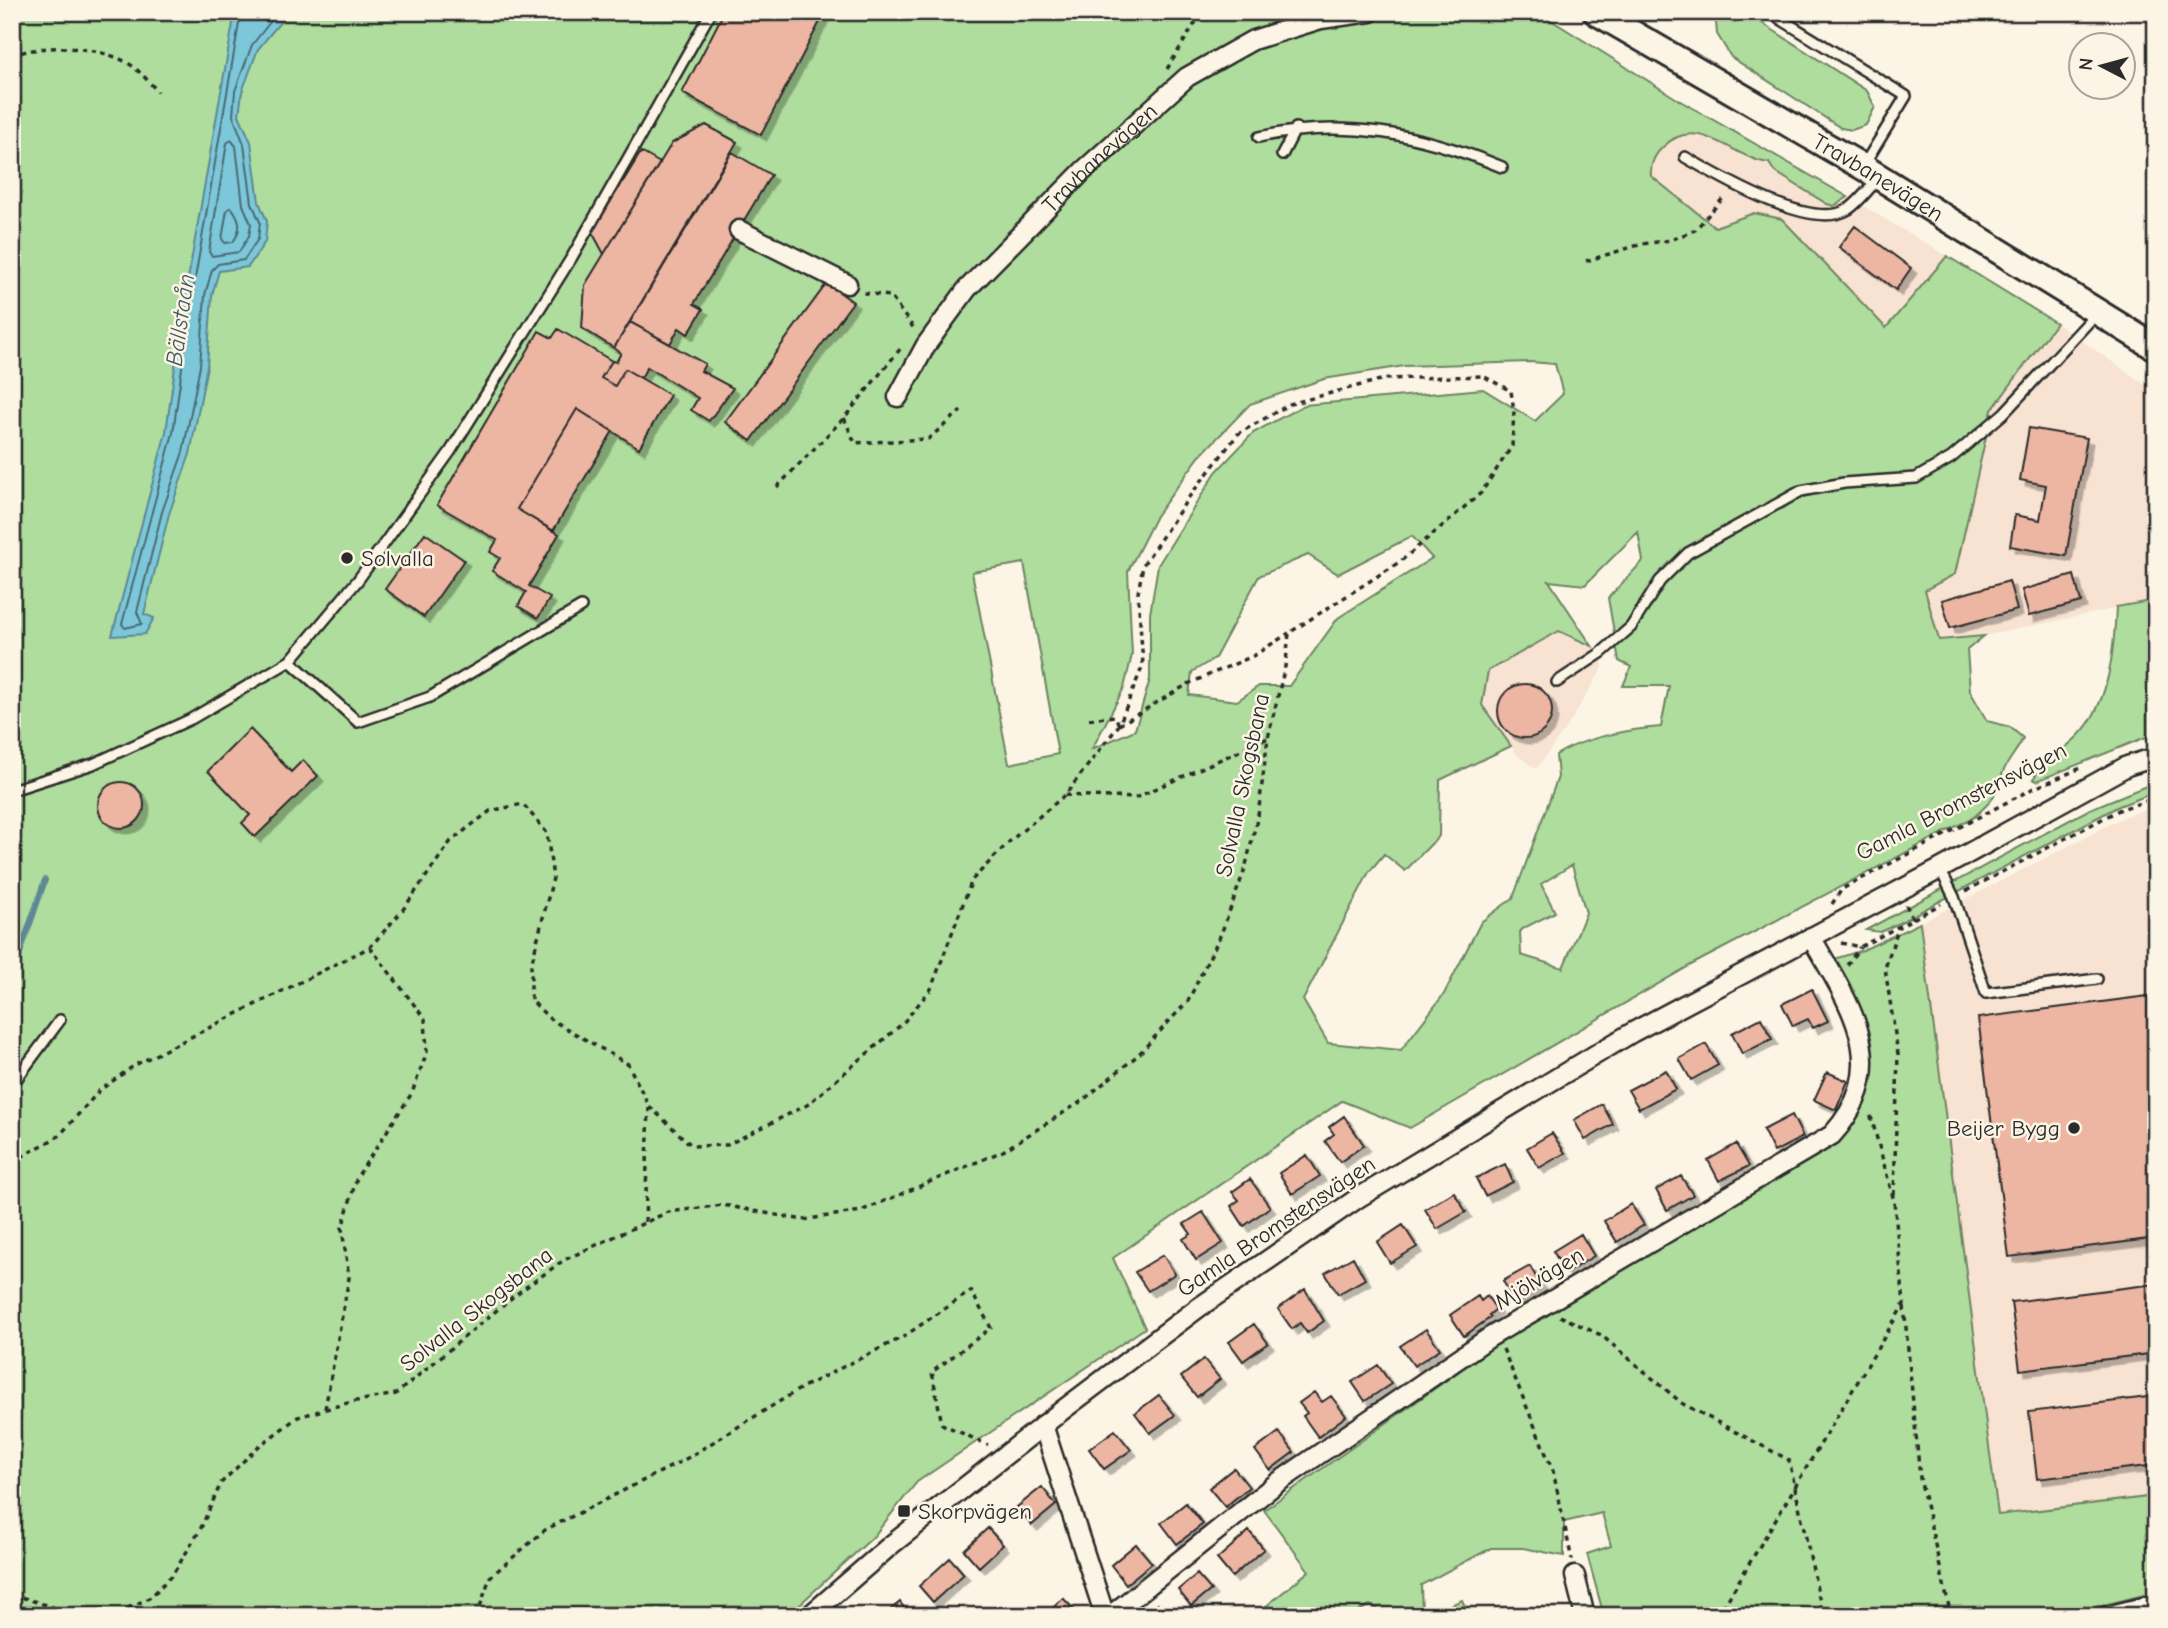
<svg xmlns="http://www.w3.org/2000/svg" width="2168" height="1628" font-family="'Comic Neue',sans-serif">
  <defs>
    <filter id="shadow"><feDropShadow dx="5.5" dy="5.5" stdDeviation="0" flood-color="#0004"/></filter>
  </defs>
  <rect width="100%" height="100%" fill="#fcf5e5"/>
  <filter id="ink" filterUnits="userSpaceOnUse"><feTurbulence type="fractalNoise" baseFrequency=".0143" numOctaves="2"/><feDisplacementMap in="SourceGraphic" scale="14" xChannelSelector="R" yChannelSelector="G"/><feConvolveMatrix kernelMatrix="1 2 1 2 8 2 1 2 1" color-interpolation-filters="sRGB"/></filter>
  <g filter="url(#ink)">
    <!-- built -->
    <path fill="#f8e2d1" d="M1693,133L1770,163L1827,204L1835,205L1848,197L1947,256L1886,328L1782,219L1754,213L1715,227L1651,176L1650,165L1667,142L1681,135Z
      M2056,323L2156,392V600L1984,636L1939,640L1924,590L1955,574L1992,410Z
      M1559,631L1597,648L1601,653L1603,667L1567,727L1536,769L1518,756L1482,705L1488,671Z
      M2156,807V1496L1998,1515L1920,923L2126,816Z"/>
    <!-- green -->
    <path fill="#afdd9d" stroke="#6d8464" stroke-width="2" fill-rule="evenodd" d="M12,12H1538L1682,102L1848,197L1834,206L1827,204L1774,171L1769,163C1734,159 1697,112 1663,147C1654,155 1650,164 1651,176L1715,227L1754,213L1782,219L1886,328L1947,256L2056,323L1992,410L1955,574L1925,590L1939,640L1984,636L1967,650L1970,691L1987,721L2010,727L2023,738C2018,750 2008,760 2003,772C1992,800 1998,795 1974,817L1691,965L1410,1128L1342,1101L1113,1258L1145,1328L917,1482L873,1537L787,1616H12ZM1530,362L1555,364L1563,394L1535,421L1483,389L1304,405L1253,433L1216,472L1158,565L1150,614V679L1135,730L1092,749L1124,688L1132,655L1128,571L1156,516L1199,457L1250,404L1324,379L1404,366ZM1638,532L1643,561L1608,598L1619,661L1631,667L1623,686H1669L1661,727C1630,729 1582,738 1556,755L1558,777L1513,898L1481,922L1444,994L1401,1050L1328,1043L1303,1000L1369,872L1384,854L1405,871L1439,836L1440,780L1511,746L1482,705L1488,671L1559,631L1592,646L1549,581L1585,585ZM1412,536L1432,558L1338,618L1289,686H1259L1237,701L1189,695L1192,672L1215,658L1259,576L1308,555L1338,574ZM1024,563L1058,754L1009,764L972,572ZM1572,865L1586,913L1563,968L1521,955L1520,930L1555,912L1541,884Z
      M1715,12H1745L1867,91L1875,107L1866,125L1852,130L1841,128L1731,57L1717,34Z
      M2156,600V733L2037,781L2033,779C2044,760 2063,752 2079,735C2110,703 2114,649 2116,607Z
      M2156,782V792L2119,806L1897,924L1880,932L1866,930L2090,809Z
      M1920,923L1998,1515L2156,1496V1592L2059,1616H1604L1587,1554L1611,1546L1602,1513L1564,1522V1556L1523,1548H1491L1421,1585L1422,1616H1389L1370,1605L1350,1616H1254L1309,1571L1264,1510L1520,1328L1833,1146C1841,1137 1851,1128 1857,1117C1890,1063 1859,1008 1834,959L1863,950Z
      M1462,1600L1469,1616H1425Z"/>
    <!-- water -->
    <path fill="#7bc8da" stroke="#5b8994" stroke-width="2" d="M235,12H292L286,15L258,49L242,92L239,115L251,142L259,202L267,221L265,242L248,267L219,271L212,295L207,366L190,454L169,514L144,614L154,618L145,634L112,636L166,432L184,302Z"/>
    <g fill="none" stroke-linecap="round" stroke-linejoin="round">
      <!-- shore -->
      <path stroke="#4b6a71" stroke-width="2" d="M241,12L191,302L173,433L122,624L125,628L142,624L137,612L162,512L183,452L200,366L205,295L212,270L218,264L244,260L258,239L260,222L252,203L244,144L233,116L235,91L252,45L278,12
        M231,140L236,146L243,205L251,224L249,236L239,252L212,256L209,252L227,143Z
        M231,207C241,219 242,229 233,242L225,243L222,239L227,210Z"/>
      <!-- stream -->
      <path stroke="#5b8994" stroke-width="6" d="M12,976L45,880"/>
    </g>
    <!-- building -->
    <path fill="#edb6a2" stroke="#2b2b2b" stroke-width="2" filter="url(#shadow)" d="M724,12H825L761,135L682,93Z
      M706,125L737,142L614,348L582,328L585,285L672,143Z
      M641,152L660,163L604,254L592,232Z
      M732,152L771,175L694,304L703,309L688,334L679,328L670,344L630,322Z
      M1855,226L1911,268L1896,290L1839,247Z
      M827,283L853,302L751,441L725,422Z
      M630,322L705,364L701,371L733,388L709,421L691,410L698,398L647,367L641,378L625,369L615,386L601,378L612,361L616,362L621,353L614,348Z
      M558,329L612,361L601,378L615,386L625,369L670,395L639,448L577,409L517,509L559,534L529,586L550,598L538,618L518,606L526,592L492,571L500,558L490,552L497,540L437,505L539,331L552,338Z
      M577,409L613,431L553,531L517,509Z
      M2029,428L2087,438L2066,556L2010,546L2015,515L2040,520L2046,485L2020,480Z
      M425,533L464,560L424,617L385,589Z
      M2074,575L2081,602L2029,616L2022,590Z
      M2009,581L2017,610L1950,628L1942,600Z
      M1498 711a27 27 0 1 1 54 0a27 27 0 1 1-54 0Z
      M250,729L291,772L303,760L318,776L255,837L242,823L250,815L208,771Z
      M98 805a23 23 0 1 1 46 0a23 23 0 1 1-46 0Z
      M1812,989L1828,1021L1813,1028L1808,1019L1793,1026L1782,1004Z
      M2156,995V1238L2009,1257L1978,1018Z
      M1761,1018L1772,1039L1742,1054L1732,1033Z
      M1706,1044L1718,1065L1691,1080L1679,1059Z
      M1666,1070L1676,1089L1639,1109L1628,1090Z
      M1827,1072L1848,1081L1836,1110L1814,1100Z
      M1602,1104L1613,1124L1585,1140L1574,1120Z
      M1792,1115L1803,1137L1774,1152L1763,1130Z
      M1344,1116L1364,1145L1340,1162L1325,1141L1334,1134L1329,1127Z
      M1552,1133L1565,1153L1539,1168L1527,1148Z
      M1736,1144L1749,1166L1719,1181L1708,1160Z
      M1307,1155L1320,1176L1292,1194L1279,1173Z
      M1505,1164L1513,1182L1485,1196L1476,1178Z
      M1681,1176L1693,1195L1667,1210L1656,1190Z
      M1250,1179L1270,1207L1244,1226L1231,1206L1239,1200L1232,1192Z
      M1454,1192L1466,1212L1437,1229L1425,1209Z
      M1631,1204L1644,1225L1617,1242L1604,1221Z
      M1203,1212L1223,1243L1196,1260L1183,1239L1191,1234L1184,1224Z
      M1403,1225L1417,1247L1390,1263L1377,1242Z
      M1581,1234L1594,1256L1566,1273L1553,1251Z
      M1163,1255L1175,1274L1148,1291L1135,1272Z
      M1353,1257L1365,1279L1338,1294L1325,1273Z
      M1530,1266L1541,1286L1515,1302L1503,1281Z
      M2156,1284V1353L2020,1370L2011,1302Z
      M1305,1289L1324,1321L1307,1333L1300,1323L1292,1329L1278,1309Z
      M1478,1296L1481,1301L1487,1296L1496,1309L1489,1315L1491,1317L1464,1336L1450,1315Z
      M1254,1324L1268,1343L1243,1361L1229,1342Z
      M1426,1329L1440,1349L1414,1366L1400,1346Z
      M1204,1359L1220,1379L1197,1397L1181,1377Z
      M1378,1365L1391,1384L1365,1401L1352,1382Z
      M1314,1392L1322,1402L1331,1396L1346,1416L1318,1437L1303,1416L1307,1413L1299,1403Z
      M1159,1395L1175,1415L1150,1433L1135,1413Z
      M2156,1396V1465L2037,1479L2029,1412Z
      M1115,1430L1131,1450L1104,1469L1089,1449Z
      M1279,1432L1294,1452L1270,1470L1255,1450Z
      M1234,1468L1249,1487L1225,1507L1209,1488Z
      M1042,1487L1056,1505L1032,1525L1017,1507Z
      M1186,1503L1203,1524L1177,1544L1161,1523Z
      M988,1528L1003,1545L979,1567L964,1550Z
      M1249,1531L1264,1549L1232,1577L1217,1559Z
      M1136,1544L1152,1563L1126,1584L1111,1565Z
      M950,1558L964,1574L933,1602L919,1586Z
      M1197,1574L1211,1590L1191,1606L1178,1590Z
      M1063,1598L1080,1616H1045Z
      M900,1602L910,1616H883Z
      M1158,1604L1167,1616H1144Z"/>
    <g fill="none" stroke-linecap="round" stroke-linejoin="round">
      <defs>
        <path id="lane" d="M1769,12L1906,96L1864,165
          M1259,137C1345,118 1422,134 1502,167
          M1282,155L1296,128
          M1685,157C1718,176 1810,231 1847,210C1858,204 1869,188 1878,179
          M290,661L358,722L430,697L581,607
          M1557,682L1601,653L1631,627L1660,581L1688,553L1801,491L1844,483L1916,478L1951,458L2004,413L2096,314
          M12,790L93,764L191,719L290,661L358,580L450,452L572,257L711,12
          M1940,869L1954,897L1986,993L2097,979
          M12,1085L60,1020"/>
        <g id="street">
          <path d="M739,230L847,284"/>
          <path id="s1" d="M898,397L926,345L967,289L1083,171L1187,77L1253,40L1321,19L1370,12"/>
          <path d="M1043,1425L1105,1616"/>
          <path d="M1575,1576L1585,1616"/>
          <path d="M809,1616L891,1545L1064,1409L1198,1308L1358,1198L1633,1032L1940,869L2127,766L2156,757"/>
          <path d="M1110,1616L1277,1483L1490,1337L1832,1135C1895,1065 1849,1004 1811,937"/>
          <path d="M2107,1616L2156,1604"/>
        </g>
        <g id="secondary">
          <path id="s2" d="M1596,12L1863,167L2156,348"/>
        </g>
      </defs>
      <!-- lane casing -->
      <use href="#lane" stroke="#2b2b2b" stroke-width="14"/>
      <!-- street casing -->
      <use href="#street" stroke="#2b2b2b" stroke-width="23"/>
      <!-- secondary casing -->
      <use href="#secondary" stroke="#2b2b2b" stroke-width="30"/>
      <!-- path -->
      <path stroke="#2b2b2b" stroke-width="3.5" stroke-dasharray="5 5" stroke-linecap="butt" d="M12,56C43,42 108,46 135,68C143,75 151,84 158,92
        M1167,69L1202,12
        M1586,261L1642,244L1671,240L1695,230L1725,196
        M864,293L890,296L915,330
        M12,376V398
        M844,418L855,443L928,439L961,411
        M777,487L844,418L901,348
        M1089,719L1115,716L1119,725
        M1119,725L1190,683L1253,656L1289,633
        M1065,795L1135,798L1268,738
        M1966,891L2121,809L2156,798
        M1832,904L1842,889L2030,790L2081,768
        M1906,905L1913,919
        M1841,943L1860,947L1941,904
        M1847,965L1860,947
        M12,1162L59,1136L100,1090L135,1065L370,947L402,911L451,841L490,811L523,804L547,833L553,878L531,965V1000L550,1019L628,1064L649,1106L692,1146L727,1145L807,1105L903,1023L931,989L972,880L1009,842L1065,795L1119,725L1143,665L1138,593L1143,565L1189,497L1238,434L1290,404L1384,379L1483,376L1511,391L1514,411L1512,446L1481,493L1401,561L1289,633L1286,662L1268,738L1258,815L1245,869L1221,934L1188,1001L1138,1055L1082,1101L1003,1151L861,1211L803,1220L723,1205L668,1212L564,1260L515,1295L396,1394L351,1402L298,1417L259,1446L221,1483L200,1530L173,1574L151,1597L116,1614H73L12,1594
        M1894,1195L1898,1054L1885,968L1899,926
        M645,1222L649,1106
        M1904,1306L1920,1478L1951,1616
        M1560,1316L1601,1335L1683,1404L1789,1460L1823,1616
        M1503,1349L1553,1471L1572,1560
        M325,1409L349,1278L342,1228L357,1177L412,1093L427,1052L425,1019L370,947
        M477,1616L490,1577L545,1530L684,1460L803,1387L903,1337L971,1291L991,1328L932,1372L942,1424L988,1445
        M1718,1616L1904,1304L1894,1201L1870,1113"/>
      <!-- lane -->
      <use href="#lane" stroke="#fcf5e5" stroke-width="9"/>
      <!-- street -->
      <use href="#street" stroke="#fcf5e5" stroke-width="18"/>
      <!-- secondary -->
      <use href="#secondary" stroke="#fcf5e5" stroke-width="24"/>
    </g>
  </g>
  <!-- markers -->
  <g fill="#2b2b2b" stroke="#fcf5e5" stroke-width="2.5">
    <circle cx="347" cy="558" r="7"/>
    <circle cx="2074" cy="1128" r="7"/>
    <rect x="897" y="1504" width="14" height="14" rx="3.5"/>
  </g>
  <g text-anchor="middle" stroke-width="5" stroke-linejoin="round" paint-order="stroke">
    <!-- street labels -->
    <g font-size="23" fill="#2b2b2b" stroke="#fcf5e5">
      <text dy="8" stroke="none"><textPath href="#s1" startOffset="315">Travbanevägen</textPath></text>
      <text dy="8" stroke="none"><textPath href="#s2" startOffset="327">Travbanevägen</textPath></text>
      <text transform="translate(1242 785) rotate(-78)" y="8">Solvalla Skogsbana</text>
      <text transform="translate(1961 801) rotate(-27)" y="8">Gamla Bromstensvägen</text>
      <text transform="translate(1276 1226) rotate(-34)" y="8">Gamla Bromstensvägen</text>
      <text transform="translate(1539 1278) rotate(-31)" y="8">Mjölvägen</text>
      <text transform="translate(476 1309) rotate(-38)" y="8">Solvalla Skogsbana</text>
    </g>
    <!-- poi labels -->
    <g font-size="23" fill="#2b2b2b" stroke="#fcf5e5" text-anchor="start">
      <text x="361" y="566">Solvalla</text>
      <text x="2060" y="1136" text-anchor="end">Beijer Bygg</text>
      <text x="918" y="1519">Skorpvägen</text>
    </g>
    <!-- water labels -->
    <g font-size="24" font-style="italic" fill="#435a60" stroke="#fcf5e5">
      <text transform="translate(180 320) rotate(-82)" y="8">Bällstaån</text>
    </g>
  </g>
  <!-- margin -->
  <rect width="2168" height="1628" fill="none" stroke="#fcf5e5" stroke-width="42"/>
  <rect x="21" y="21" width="2126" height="1586" fill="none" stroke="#2b2b2b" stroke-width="2.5" filter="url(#ink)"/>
  <!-- north arrow -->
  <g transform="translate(2102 66) rotate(276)"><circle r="33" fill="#fcf5e5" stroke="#a8a49b" stroke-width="2"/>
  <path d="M0-5L12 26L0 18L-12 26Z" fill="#2b2b2b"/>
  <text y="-10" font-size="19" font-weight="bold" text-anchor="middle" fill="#2b2b2b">N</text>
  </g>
</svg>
